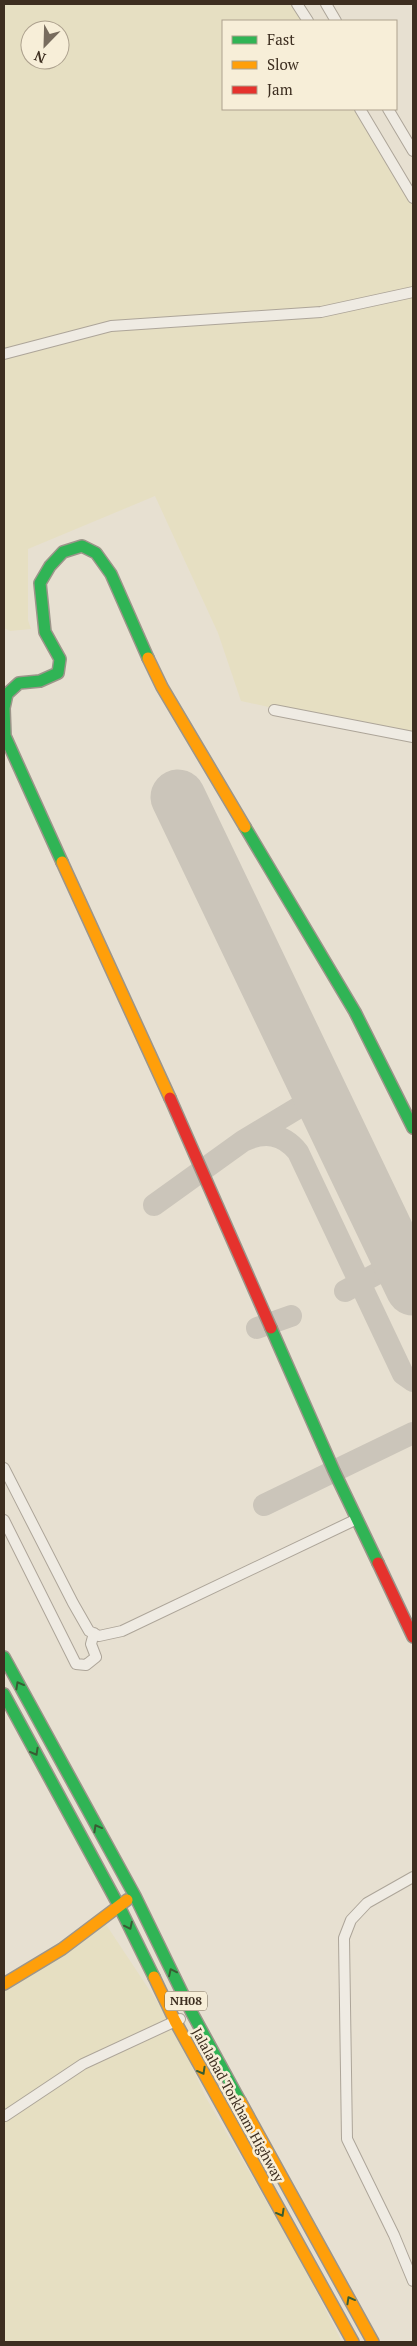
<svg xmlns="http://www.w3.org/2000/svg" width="417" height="2346" font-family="'PT Serif',serif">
  <rect width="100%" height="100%" fill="#e7e0d1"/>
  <!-- farmland -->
  <path fill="#e6dfc2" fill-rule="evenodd" d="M4,4H293L304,21H223V109H356L413,206V739L241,701L218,633L155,496L28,549V620L31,629L10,631L4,628ZM30,30H60V60H30Z
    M103,1920L176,2030L205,2096L297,2254L342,2342H4V1991Z"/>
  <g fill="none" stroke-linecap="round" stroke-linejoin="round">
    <!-- taxiway -->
    <path stroke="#cbc5ba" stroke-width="22" d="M308,1101L314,1093L313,1078
      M243,1141C264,1131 283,1133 298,1152L403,1374L413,1381
      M154,1205L243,1141L311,1100L317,1099L325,1103
      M391,1243L395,1255L391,1266
      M345,1291L391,1266L406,1272
      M257,1328L291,1316
      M264,1505L413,1433"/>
    <!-- runway -->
    <path stroke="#cbc5ba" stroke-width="55" d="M178,797L413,1288"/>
    <defs>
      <path id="street" d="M297,4L308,21
        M326,4L336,21
        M360,109L413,198
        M388,109L413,151
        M4,354L111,326L321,312L413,292
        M274,710L413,737
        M4,1468L73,1603L89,1631L99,1636L122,1631L357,1519
        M4,1520L76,1664L86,1665L96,1657L91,1644L94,1633
        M413,1877L367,1903L351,1920L344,1938L347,2139L394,2235L413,2281
        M5,2116L83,2064L180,2019"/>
      <path id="fast" d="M245,827L355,1012L413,1128
        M62,862L5,736L4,708L7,694L19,683L40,681L58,673L60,659L45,632L40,583L50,566L63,552L82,546L96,553L111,574L148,658
        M271,1328L334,1471L378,1563
        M4,1657L135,1896L192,2013L240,2101
        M4,1694L119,1906L154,1977"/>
      <path id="slow" d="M148,658L162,687L245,827
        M62,862L170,1098
        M154,1977L175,2021L353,2342
        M4,1984L62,1949L127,1900
        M240,2101L373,2342"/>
      <path id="jam" d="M170,1098L271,1328
        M378,1563L413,1637"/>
    </defs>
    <!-- street casing -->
    <use href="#street" stroke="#ada599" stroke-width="12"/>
    <!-- fast casing -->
    <use href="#fast" stroke="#9c958a" stroke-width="14"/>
    <!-- slow casing -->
    <use href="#slow" stroke="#9c958a" stroke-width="14"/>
    <!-- jam casing -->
    <use href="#jam" stroke="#9c958a" stroke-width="14"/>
    <!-- street -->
    <use href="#street" stroke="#efebe3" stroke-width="10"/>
    <!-- fast -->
    <use href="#fast" stroke="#30b455" stroke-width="11"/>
    <!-- slow -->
    <use href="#slow" stroke="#ff9f0a" stroke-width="11"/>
    <!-- jam -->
    <use href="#jam" stroke="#e5322d" stroke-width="11"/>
  </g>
  <!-- one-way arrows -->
  <defs><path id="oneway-chevron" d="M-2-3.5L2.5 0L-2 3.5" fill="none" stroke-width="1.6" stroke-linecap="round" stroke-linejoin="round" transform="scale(1.25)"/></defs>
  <g stroke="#385d33">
    <use href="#oneway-chevron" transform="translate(19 1685) rotate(-119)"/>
    <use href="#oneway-chevron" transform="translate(35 1752) rotate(61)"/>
    <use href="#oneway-chevron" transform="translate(97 1828) rotate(-119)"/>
    <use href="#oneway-chevron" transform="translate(129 1926) rotate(64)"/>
    <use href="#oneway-chevron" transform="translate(172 1972) rotate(-116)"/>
    <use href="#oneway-chevron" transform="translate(202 2071) rotate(61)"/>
    <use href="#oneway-chevron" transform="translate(281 2213) rotate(61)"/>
    <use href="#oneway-chevron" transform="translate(350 2300) rotate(-119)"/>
  </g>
  <g text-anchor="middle" stroke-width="5" stroke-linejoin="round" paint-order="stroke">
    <!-- shield labels -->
    <rect fill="#f7eed8" stroke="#756857" stroke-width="1" x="165" y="1991.5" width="42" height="19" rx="4"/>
    <g font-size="12" font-weight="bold" fill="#3d2e20">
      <text x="186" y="2005">NH08</text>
    </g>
    <!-- street labels -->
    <g font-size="14" fill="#3d2e20" stroke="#f7eed8">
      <text transform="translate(238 2105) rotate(61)" y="5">Jalalabad Torkham Highway</text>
    </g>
  </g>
  <!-- border -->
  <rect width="417" height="2346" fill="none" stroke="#3d2e20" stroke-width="10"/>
  <!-- legend -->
  <rect x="222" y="20" width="175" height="90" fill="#f7eed8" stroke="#ada18e"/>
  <rect x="232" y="36" width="25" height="8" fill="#30b455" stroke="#ada18e"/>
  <text x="267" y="45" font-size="15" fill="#3d2e20">Fast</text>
  <rect x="232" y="61" width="25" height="8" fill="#ff9f0a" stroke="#ada18e"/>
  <text x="267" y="70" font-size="15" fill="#3d2e20">Slow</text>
  <rect x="232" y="86" width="25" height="8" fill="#e5322d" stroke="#ada18e"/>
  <text x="267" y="95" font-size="15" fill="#3d2e20">Jam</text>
  <!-- north arrow -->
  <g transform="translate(45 45) rotate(203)"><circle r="24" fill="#f7eed8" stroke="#ada18e"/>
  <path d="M0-4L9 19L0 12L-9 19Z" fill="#786c5e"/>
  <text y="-8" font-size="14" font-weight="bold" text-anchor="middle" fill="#3d2e20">N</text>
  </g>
</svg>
